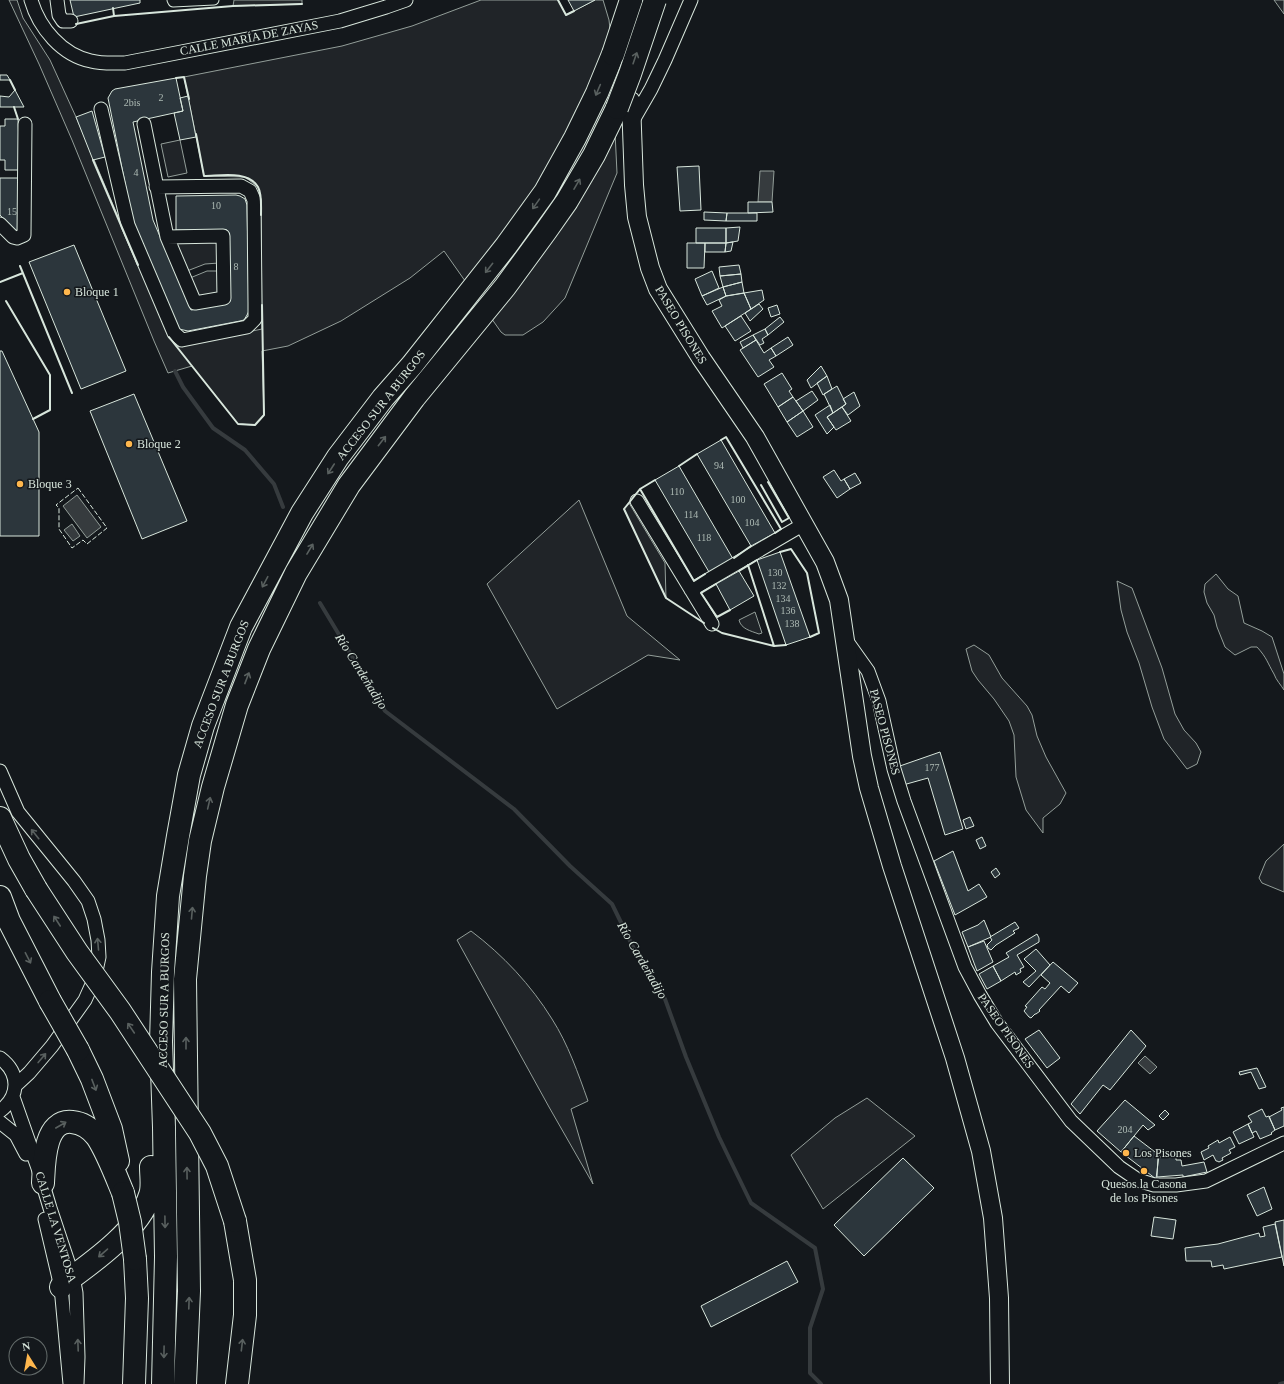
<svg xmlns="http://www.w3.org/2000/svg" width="1284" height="1384" font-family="'Times New Roman',serif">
  <rect width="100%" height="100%" fill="#14181c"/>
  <!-- green -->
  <path fill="#202428" stroke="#939e99" d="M9,0H17L23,18L50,60L76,117L168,335L177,347L262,329L261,201L258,187L245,177L204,176L184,77L342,46L412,26L481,0H558L566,15L595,0H603L609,20L610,29L617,173L565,298L543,322L523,335H505L501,332L444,251L410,278L341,321L288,346L262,351L264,415L255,425L238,424L192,366L168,373L154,341L72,140L39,64Z
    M1274,0H1284V14Z
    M180,140L187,173L168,177L161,144Z
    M218,242L219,263L205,264L187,271L175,243Z
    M207,271H219L220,293L198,298L190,278Z
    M579,500L627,616L680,660L648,655L557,709L487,584Z
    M629,503L665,563L666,598L624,509Z
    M1216,574L1228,589L1238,596L1244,623L1262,631L1272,637L1284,674V690C1281,685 1276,680 1274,674C1267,662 1267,658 1257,647H1251L1235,655L1225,647L1217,627L1214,615L1207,603L1204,592L1205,584Z
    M1117,581L1132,588L1162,668L1175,714L1184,730L1196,743L1201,752L1197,764L1187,769L1164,739L1152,707L1139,663L1127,632L1121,610Z
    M755,612L762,633L759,634C751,631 741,629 739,620Z
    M974,645L989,655L1002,678L1027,706L1032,715L1037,736L1046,757L1066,793L1060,804L1043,818V833L1026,810L1016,777L1014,735L1009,721L994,699L978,680L972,671L966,649Z
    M1284,844V892L1262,883L1259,878L1266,861Z
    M471,931C503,955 531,985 552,1019C568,1044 578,1073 588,1101L571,1109L593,1184L549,1107L457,940Z
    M867,1098L915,1136L823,1209L791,1155L835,1118Z"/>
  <!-- parking -->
  <path fill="#24282b" stroke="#939e99" d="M234,0H302V4L233,6Z"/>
  <!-- water -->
  <path fill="#363b3e" stroke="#939e99" d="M760,171H774L772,202H758Z
    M77,495L101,527L87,538L63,506Z
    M72,524L80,536L73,541L64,530Z
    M1145,1056L1157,1067L1150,1074L1138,1063Z"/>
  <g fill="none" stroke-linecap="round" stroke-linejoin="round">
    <!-- stream -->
    <path stroke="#363b3e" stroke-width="4" d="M175,371L183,387L213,428L245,450L274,484L283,507
      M320,603L385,711L514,809L570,866L612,904L634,949L665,999L686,1057L719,1137L751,1203L815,1248L823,1289L810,1328V1373L821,1384
      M1280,1384L1284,1383"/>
  </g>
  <!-- building -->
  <path fill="#2c363c" stroke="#d8e6dc" d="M70,0H140V3L74,17Z
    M568,0H595L574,11Z
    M0,75H7L10,80H0Z
    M176,78L183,111L133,122L153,220L191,310L228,302L227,230H176V196L236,195L240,196L245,199L247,205L249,311L247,315L244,320L240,321L188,331L179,329L133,223L108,98L112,91L115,89Z
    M15,90L24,107H0V96L9,97Z
    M188,96L196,137L180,140L174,113L183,111L180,98Z
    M92,111L105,157L93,160L76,117Z
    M5,119H18L20,170H5V160H0V126H5Z
    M699,166L701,210L680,211L677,167Z
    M0,178H19L20,231L17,233L0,215Z
    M748,202H772L773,212L748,213Z
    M704,212L727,213L726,221L704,220Z
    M727,213H757V221H726Z
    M740,227L738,241L726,243V228Z
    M696,228H726V243H696Z
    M733,242L731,251L725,252L726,243Z
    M687,243H705L704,268H687Z
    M705,243H726L725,252H705Z
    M74,245L126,371L81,389L29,262Z
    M739,265L741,274L720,276L719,267Z
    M712,271L719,288L702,296L695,279Z
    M741,274L742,282L723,287L720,276Z
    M742,282L744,293L726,296L723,287Z
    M723,287L726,296L707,305L702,296Z
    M762,290L764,300L751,309L744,293Z
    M744,293L751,309L722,328L712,311L722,306L719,300L726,296Z
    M759,304L763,309L750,321L745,313Z
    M777,305L780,314L771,317L768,308Z
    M741,316L751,331L735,341L725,326Z
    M780,317L784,322L768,335L765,329Z
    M765,329L768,335L762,339L764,343L760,345L753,335Z
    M753,335L756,340L743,348L740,342Z
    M788,337L793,345L776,356L771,348Z
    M756,340L764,353L771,348L776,356L769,360L774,367L758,377L740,350Z
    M0,351H2L39,432V536H0Z
    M821,366L827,376L811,388L807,380Z
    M782,373L792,389L789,391L793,397L778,407L764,384Z
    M827,376L832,389L823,395L817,383Z
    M837,386L846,404L833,413L824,394Z
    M812,391L818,400L803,411L796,401Z
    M854,392L860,406L848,415L842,407L846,404L843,399Z
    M134,394L187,521L142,539L90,411Z
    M793,397L803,411L787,422L778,407Z
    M830,405L833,413L827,417L834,427L827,434L815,415Z
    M842,407L851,421L836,430L827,417Z
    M803,411L813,427L797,437L787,422Z
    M721,440L775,533L751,546L697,454Z
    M679,466L733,559L709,572L655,480Z
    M834,470L841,481L844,479L850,489L837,498L823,477Z
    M855,473L861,483L850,489L844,479Z
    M780,552L810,637L786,645L757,560Z
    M739,571L754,596L730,610L716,584Z
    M940,752L963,829L945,835L928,778L903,785L897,767Z
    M970,817L974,826L966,829L963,820Z
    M982,837L986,846L980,849L976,840Z
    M953,851L968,891L979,884L987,897L955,915L934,861Z
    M996,868L1000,874L995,878L991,872Z
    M984,920L991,937L968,947L962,932L978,925Z
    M1015,922L1019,928L1013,931L1015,933L996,945L991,950L988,948L987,945L992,940L990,937Z
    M1037,934L1039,938V942L1017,955L1024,967L1020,969L1021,972L1016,975L1015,972L1001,981L993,966L1009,957L1006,953Z
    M984,941L993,962L977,971L968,947Z
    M1036,949L1050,965L1029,987L1023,982L1036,971L1024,959Z
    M1053,962L1078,983L1069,993L1061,986L1039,1010L1040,1011L1036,1014H1035L1031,1018L1029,1017L1024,1011L1027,1007L1025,1006L1042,987L1045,989L1050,983L1041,975Z
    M993,966L1001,981L987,989L979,974Z
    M1039,1030L1060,1058L1047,1068L1025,1039Z
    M1131,1030L1146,1046L1110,1090L1103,1085L1080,1114L1071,1104Z
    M1257,1068L1266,1087L1259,1089L1251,1072L1240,1075L1239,1072Z
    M1125,1100L1155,1125L1148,1130L1143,1125L1121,1152L1097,1131Z
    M1284,1107V1126L1275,1130L1269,1117L1282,1110L1281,1108Z
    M1262,1109L1266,1117L1269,1116L1275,1130L1271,1133L1272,1134L1260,1139L1256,1131L1252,1133L1248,1124L1252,1122L1248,1116Z
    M1165,1110L1169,1114L1163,1120L1159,1116Z
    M1248,1124L1254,1137L1239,1144L1233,1132Z
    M1134,1136L1159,1155L1156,1179L1121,1152Z
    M1230,1137L1235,1147L1229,1150L1231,1153L1222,1158L1223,1160L1219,1162L1217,1161H1216L1213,1155L1204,1160L1201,1152L1209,1148L1208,1146L1218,1140L1219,1143Z
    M1176,1156V1160H1181L1182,1166L1204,1162L1207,1172L1183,1177V1175L1157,1177L1158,1157Z
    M903,1158L934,1188L864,1256L834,1225Z
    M1264,1187L1272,1209L1257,1216L1247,1195Z
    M1154,1217L1176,1220L1173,1239L1151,1236Z
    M1284,1220V1266L1275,1222Z
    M1275,1224L1282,1257L1224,1269L1223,1265L1212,1267L1211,1261H1186L1185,1248L1218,1244L1259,1233L1260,1237L1265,1236L1263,1227Z
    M787,1261L798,1282L711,1327L701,1306Z"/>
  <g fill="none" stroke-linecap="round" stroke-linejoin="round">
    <defs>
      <path id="pedestrian" d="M172,0L173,2L214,0"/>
      <path id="minor" d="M31,0C39,28 62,55 91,61C102,64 114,63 125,63L340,21L386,7L406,0
        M57,0L59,15L63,21H71
        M101,109L128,225L174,333L182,340L247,327L255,319V304L254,200L250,191L241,186L156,187
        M632,122L651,89L665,60L691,0
        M144,124L167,237L195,303L224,298L223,236L167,237
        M0,224L13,237L17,238L24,235L25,124
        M637,501L712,624
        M691,590L804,524
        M846,640L868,671L879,701L894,769L904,801L965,967L980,995L997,1023L1071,1121L1119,1167L1138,1180L1154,1185H1176L1206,1181L1284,1143
        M0,771L18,812L74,881L88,901L94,919L98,940L99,957L94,980L85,1000L52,1046L29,1073L15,1086
        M0,1058C20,1073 20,1096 0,1111
        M13,1097L38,1168L50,1208L73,1277L76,1293L78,1357L77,1384
        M0,1122L16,1135L26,1154
        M45,1219L61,1287L70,1384"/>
      <path id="secondary" d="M631,101L634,185L637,217L650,268L658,289L701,358L755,437L825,562L839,600L862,756L869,788L892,866L955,1058L981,1151L993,1218L999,1298L1000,1384"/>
      <path id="motorway" d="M0,818L19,859L36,889
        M0,897L9,921L50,1001
        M78,1050L92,1079L111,1129L118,1161
        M43,1183C44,1164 44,1119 72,1122C83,1123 91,1129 97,1137C107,1152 116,1176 123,1193
        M235,1221L245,1280V1315L237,1384
        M61,1287L63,1284C92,1263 140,1229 150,1195C153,1187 151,1176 151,1167
        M134,1384L137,1298L135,1259
        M163,1384L166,1257L164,1127L161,1042L163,972L168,896L178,836L189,775L203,726L241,627L302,513L338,457L383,398L412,365L506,246L545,192L575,138L597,93L613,54
        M185,1384L189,1291L185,979L195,876L200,841L213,787L237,705L259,649L296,573L349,485L414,398L505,287L546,231L567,201L594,155L617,108"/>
    </defs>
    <!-- pedestrian casing -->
    <use href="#pedestrian" stroke="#d8e6dc" stroke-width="11"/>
    <!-- minor casing -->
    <use href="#minor" stroke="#d8e6dc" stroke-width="15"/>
    <!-- secondary casing -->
    <use href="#secondary" stroke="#d8e6dc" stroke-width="20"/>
    <!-- motorway casing -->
    <use href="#motorway" stroke="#d8e6dc" stroke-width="24"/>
    <!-- pedestrian -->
    <use href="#pedestrian" stroke="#14181c" stroke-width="9"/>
    <!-- minor -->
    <use href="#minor" stroke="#14181c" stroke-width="13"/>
    <!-- secondary -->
    <use href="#secondary" stroke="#14181c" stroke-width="18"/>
    <!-- motorway -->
    <use href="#motorway" stroke="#14181c" stroke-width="22"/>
    <defs>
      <path id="motorway-bridge" d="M613,54L631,0
        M617,108L630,74L655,0
        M36,889L77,952L120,1011L200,1133L217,1166L235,1221
        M50,1001L78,1050
        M123,1193L130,1222L135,1259"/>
    </defs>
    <!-- motorway-bridge casing -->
    <use href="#motorway-bridge" stroke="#d8e6dc" stroke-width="24" stroke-linecap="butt"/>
    <!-- motorway-bridge -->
    <use href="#motorway-bridge" stroke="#14181c" stroke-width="22"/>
    <!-- fence -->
    <path stroke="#d8e6dc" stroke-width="1" stroke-dasharray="5 2" stroke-linecap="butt" d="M78,488L107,528L87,544L83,540L72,548L59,529V508L56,505Z"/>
    <!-- wall -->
    <path stroke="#d8e6dc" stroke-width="2" d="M558,0L566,15L574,11
      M114,16L233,6L302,4
      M76,24L114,16L113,8
      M176,78L184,77L189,99
      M10,80L15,90
      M14,107L18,119
      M196,134L204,176C220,176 248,170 258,187C262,194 261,206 261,215
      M93,160L138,265
      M20,266L72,393
      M0,282L23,273
      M6,301L50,375V410L33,419
      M169,337L238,424L255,425L264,415L262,305
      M721,440L726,437L781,529L775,533
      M679,466L697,454
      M655,480L640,489L694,581L705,574
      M761,485L782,522L789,518L768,482
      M640,489L624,509L666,598L704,623
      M780,552L791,549L807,573L819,633L810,637
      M734,558L751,546
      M748,565L774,646L786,645
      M739,571L757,560
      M716,584L701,593L717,617L730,610
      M713,628L722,633L774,646"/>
  </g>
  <!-- one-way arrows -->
  <defs><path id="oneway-shaft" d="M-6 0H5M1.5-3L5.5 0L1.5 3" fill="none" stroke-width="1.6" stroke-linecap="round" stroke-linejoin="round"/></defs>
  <g stroke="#59605f">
    <use href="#oneway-shaft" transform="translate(635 58) rotate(-71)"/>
    <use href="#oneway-shaft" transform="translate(598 90) rotate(113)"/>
    <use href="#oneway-shaft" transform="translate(577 184) rotate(-60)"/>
    <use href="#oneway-shaft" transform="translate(536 204) rotate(125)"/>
    <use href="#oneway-shaft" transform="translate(489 268) rotate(128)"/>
    <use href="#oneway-shaft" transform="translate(382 441) rotate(-52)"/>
    <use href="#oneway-shaft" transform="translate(331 469) rotate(123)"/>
    <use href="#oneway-shaft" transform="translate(310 549) rotate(-59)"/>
    <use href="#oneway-shaft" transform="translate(265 582) rotate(118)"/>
    <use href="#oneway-shaft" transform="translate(247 678) rotate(-69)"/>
    <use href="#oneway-shaft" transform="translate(209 803) rotate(-77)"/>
    <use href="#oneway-shaft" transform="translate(35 834) rotate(-129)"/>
    <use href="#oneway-shaft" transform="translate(192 913) rotate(-85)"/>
    <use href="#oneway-shaft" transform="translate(57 921) rotate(-123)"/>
    <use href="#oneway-shaft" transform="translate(98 944) rotate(-95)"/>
    <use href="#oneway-shaft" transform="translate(28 958) rotate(63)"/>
    <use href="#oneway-shaft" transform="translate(131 1028) rotate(-124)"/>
    <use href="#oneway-shaft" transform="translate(186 1043) rotate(-90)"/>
    <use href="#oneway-shaft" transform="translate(42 1058) rotate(-50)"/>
    <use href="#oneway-shaft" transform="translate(94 1085) rotate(69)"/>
    <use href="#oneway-shaft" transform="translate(61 1125) rotate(-30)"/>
    <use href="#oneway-shaft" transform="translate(187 1173) rotate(-91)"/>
    <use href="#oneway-shaft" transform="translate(165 1222) rotate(89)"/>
    <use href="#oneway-shaft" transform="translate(103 1253) rotate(139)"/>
    <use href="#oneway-shaft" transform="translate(189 1303) rotate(-88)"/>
    <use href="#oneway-shaft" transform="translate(78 1345) rotate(-92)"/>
    <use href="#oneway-shaft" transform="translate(242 1345) rotate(-83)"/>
    <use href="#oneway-shaft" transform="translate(164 1352) rotate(91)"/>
  </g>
  <!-- markers -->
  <g fill="#ffb74d" stroke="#14181c" stroke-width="1.5">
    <circle cx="67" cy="292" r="4"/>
    <circle cx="129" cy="444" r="4"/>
    <circle cx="20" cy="484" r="4"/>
    <circle cx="1126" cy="1153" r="4"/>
    <circle cx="1144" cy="1171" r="4"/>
  </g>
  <g text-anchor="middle" stroke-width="3" stroke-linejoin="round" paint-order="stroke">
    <!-- number labels -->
    <g font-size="10" fill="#adbab4">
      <text x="161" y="101">2</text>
      <text x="132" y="106">2bis</text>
      <text x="136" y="176">4</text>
      <text x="216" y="209">10</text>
      <text x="12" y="215">15</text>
      <text x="236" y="270">8</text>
      <text x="719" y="469">94</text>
      <text x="677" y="495">110</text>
      <text x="738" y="503">100</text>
      <text x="691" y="518">114</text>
      <text x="752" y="526">104</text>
      <text x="704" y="541">118</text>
      <text x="775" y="576">130</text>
      <text x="779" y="589">132</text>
      <text x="783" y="602">134</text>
      <text x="788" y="614">136</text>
      <text x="792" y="627">138</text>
      <text x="932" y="771">177</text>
      <text x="1125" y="1133">204</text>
    </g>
    <!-- street labels -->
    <g font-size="12" fill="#d8e6dc" stroke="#14181c">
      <text transform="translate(249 38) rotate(-11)" y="4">CALLE MARÍA DE ZAYAS</text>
      <text transform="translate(681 325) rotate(59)" y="4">PASEO PISONES</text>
      <text transform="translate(381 405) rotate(-52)" y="4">ACCESO SUR A BURGOS</text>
      <text transform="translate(221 684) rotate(-69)" y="4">ACCESO SUR A BURGOS</text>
      <text transform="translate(885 732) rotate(75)" y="4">PASEO PISONES</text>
      <text transform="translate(164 1000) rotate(-89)" y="4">ACCESO SUR A BURGOS</text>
      <text transform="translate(1006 1031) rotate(55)" y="4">PASEO PISONES</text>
      <text transform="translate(56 1227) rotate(73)" y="4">CALLE LA VENTOSA</text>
    </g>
    <!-- poi labels -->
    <g font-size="12" fill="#d8e6dc" stroke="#14181c" text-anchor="start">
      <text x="75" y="296">Bloque 1</text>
      <text x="137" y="448">Bloque 2</text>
      <text x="28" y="488">Bloque 3</text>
      <text x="1134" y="1157">Los Pisones</text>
      <text x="1144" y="1188" text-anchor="middle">Quesos la Casona<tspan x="1144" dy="14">de los Pisones</tspan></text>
    </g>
    <!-- water labels -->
    <g font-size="13" font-style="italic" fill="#d8e6dc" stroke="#14181c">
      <text transform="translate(362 671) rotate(58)" y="5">Río Cardeñadijo</text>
      <text transform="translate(643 960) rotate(60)" y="5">Río Cardeñadijo</text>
    </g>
  </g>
  <!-- north arrow -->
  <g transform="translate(28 1356) rotate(349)"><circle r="19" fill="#14181c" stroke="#626a69"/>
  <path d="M0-3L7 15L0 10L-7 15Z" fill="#ffb74d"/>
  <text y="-6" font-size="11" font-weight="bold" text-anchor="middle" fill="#d8e6dc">N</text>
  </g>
</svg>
